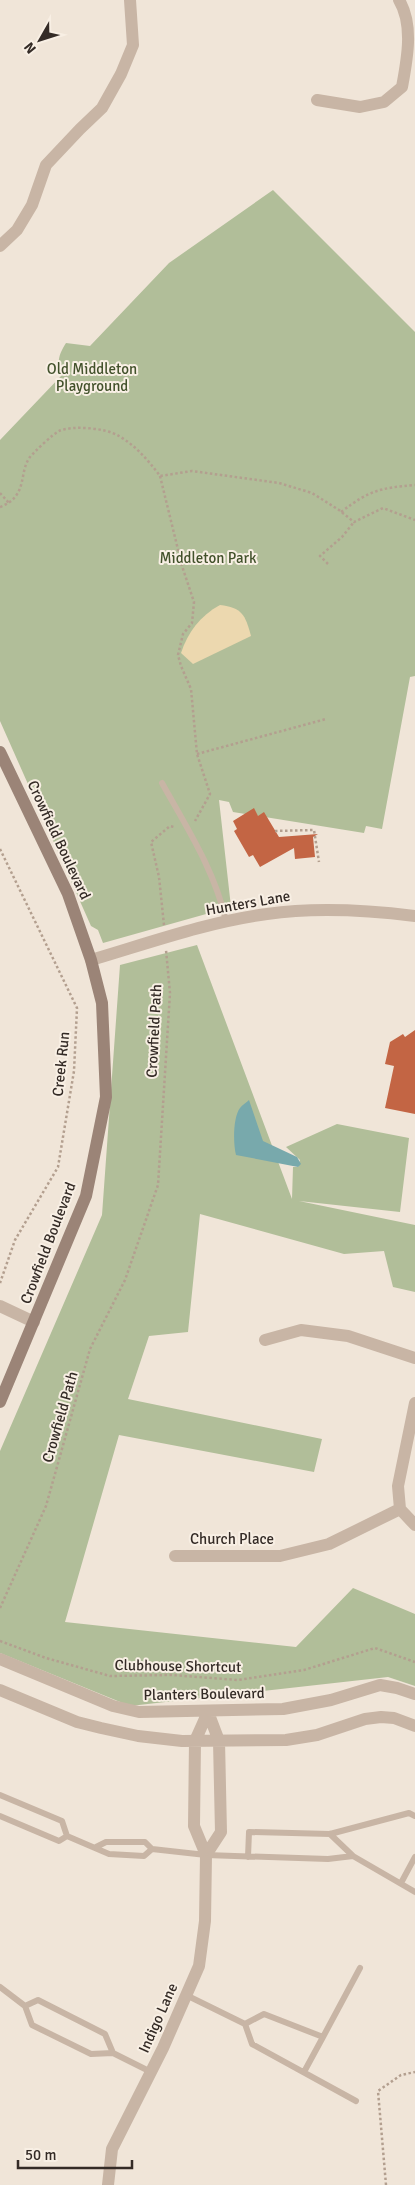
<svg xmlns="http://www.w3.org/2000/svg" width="415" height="2185" font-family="Signika,sans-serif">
  <rect width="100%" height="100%" fill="#f0e5d8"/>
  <!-- green -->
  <path fill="#b1be99" d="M273,190L415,332V676L410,677L382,829L366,826L364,833L233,812L229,802L219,800L231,907L103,943L98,930L91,926L0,721V440L62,375C56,362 59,354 66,343L90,346L169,263Z
    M197,945L292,1199L293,1167H298L300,1160L286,1147L337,1124L409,1138L400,1212L299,1201L415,1225V1292L393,1287L384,1251L344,1254L200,1214L188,1332L149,1336L128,1399L322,1439L314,1472L119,1435L65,1622L296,1647L353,1588L415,1614V1686L388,1677L130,1706L0,1653V1451L102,1215L120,965Z"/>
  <!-- sand -->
  <path fill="#ecd8af" d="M220,605C242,608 245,614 251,636L193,664L181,653C188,632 200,616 220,605Z"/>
  <!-- water -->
  <path fill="#78a9ac" d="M249,1100L263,1141L297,1157L301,1164L298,1167L236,1155C233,1144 233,1117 240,1108C242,1105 247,1102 249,1100Z"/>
  <!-- building -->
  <path fill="#c36544" d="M254,808L258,816L264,812L279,837L318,834L313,837L315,857L295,859L294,848L260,867L253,855L249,857L234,831L237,829L233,821Z
    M415,1030V1114L385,1108L394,1066L385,1064L390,1042L403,1034L405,1037Z"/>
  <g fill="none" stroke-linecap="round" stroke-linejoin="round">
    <!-- path -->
    <path stroke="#b39f8f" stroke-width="2.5" stroke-dasharray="2.5 2.5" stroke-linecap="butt" d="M160,476L182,566L194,602L192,623L183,634L178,655L181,666L191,689L197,754L210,794L195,821
      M0,493L9,503
      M0,507C29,496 18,473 30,457C34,452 53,434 59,431C73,425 106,428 119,436C136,446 148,460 160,476L192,471L279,483L312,493L339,510L354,522L383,508L415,520
      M341,512C370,490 380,488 415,485
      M328,564L320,556L342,537L354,522
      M197,754L326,719
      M275,831L314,830L319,862
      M0,849L77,1008L74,1071L58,1167L15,1240L0,1283
      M164,925L159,877L151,842L170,826L174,827
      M0,1608L46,1506L90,1349L125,1280L158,1185L170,993L166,950
      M0,1641L46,1658L110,1676L172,1675L238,1680L304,1670L375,1648L415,1662
      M386,2185L378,2091L401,2075L415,2072"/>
    <!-- lane -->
    <path stroke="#c8b5a5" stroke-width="6" d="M162,783C187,828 215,871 226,921
      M0,1795L62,1821L67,1836L109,1854L144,1856L152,1849
      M0,1816L59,1841L67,1836
      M330,1834L353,1856
      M96,1847L106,1842H145L152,1849L206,1855L328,1859L353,1856L415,1892
      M248,1857L249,1832L330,1834L409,1813L415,1816
      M401,1883L415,1857
      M0,1987L25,2006L32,2025L91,2054L113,2053L151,2072
      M186,1995L245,2024L252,2044L356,2101
      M25,2006L38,2000L105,2034L113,2053
      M245,2024L264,2014L323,2037L360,1968
      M304,2072L323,2037"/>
    <!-- street -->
    <path stroke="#c8b5a5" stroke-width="12" d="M317,100L360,107L384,102L402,87C407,60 414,25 399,0
      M0,246L17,230L32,205L46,165L80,129L102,108L121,74L133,45L130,0
      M91,960C149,943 207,922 267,914C316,907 366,910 415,916
      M0,1306L34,1322
      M265,1340L301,1330L348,1336L415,1358
      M415,1403L398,1486L400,1509L415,1525
      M175,1556H280L329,1544L400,1509
      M0,1659L113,1706L139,1712L283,1709L331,1700L380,1685L397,1688L415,1694
      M0,1690L77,1722L101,1728L138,1736L182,1741L286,1740L317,1735L365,1719L381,1717L394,1718L415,1726
      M108,2185L112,2149L163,2048L199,1966L205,1921L206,1855L194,1826L195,1741L208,1712L219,1741L221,1832L206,1855"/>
    <!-- secondary -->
    <path stroke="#9b8477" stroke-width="12" d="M0,752L68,894L91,960L102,1003L106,1097L86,1196L0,1402"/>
  </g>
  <g text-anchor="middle" stroke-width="4" stroke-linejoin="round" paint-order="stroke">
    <!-- park labels -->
    <g font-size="15" fill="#42512b" stroke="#f8efe4">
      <text x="92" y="374">Old Middleton<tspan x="92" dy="17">Playground</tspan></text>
      <text x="208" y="563">Middleton Park</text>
    </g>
    <!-- street labels -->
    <g font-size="15" fill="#342b26" stroke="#f8efe4">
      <text transform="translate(59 840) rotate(65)" y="5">Crowfield Boulevard</text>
      <text transform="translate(248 903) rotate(-10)" y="5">Hunters Lane</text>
      <text transform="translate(154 1031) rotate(-87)" y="5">Crowfield Path</text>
      <text transform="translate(61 1064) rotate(-84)" y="5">Creek Run</text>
      <text transform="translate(48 1243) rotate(-69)" y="5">Crowfield Boulevard</text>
      <text transform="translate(60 1417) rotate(-74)" y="5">Crowfield Path</text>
      <text x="232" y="1544">Church Place</text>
      <text transform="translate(178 1666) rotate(1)" y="5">Clubhouse Shortcut</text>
      <text transform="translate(204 1694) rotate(-1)" y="5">Planters Boulevard</text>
      <text transform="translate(158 2018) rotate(-66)" y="5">Indigo Lane</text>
    </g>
  </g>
  <!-- north arrow -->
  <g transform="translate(40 40) rotate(231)" stroke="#f8efe4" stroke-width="4" paint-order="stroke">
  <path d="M0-4L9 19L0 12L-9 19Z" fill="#342b26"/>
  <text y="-8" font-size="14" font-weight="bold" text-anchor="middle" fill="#342b26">N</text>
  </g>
  <!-- scale -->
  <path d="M18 2160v8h114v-8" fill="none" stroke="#342b26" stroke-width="2.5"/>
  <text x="25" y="2160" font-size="15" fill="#342b26" stroke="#f8efe4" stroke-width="4" paint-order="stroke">50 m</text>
</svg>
